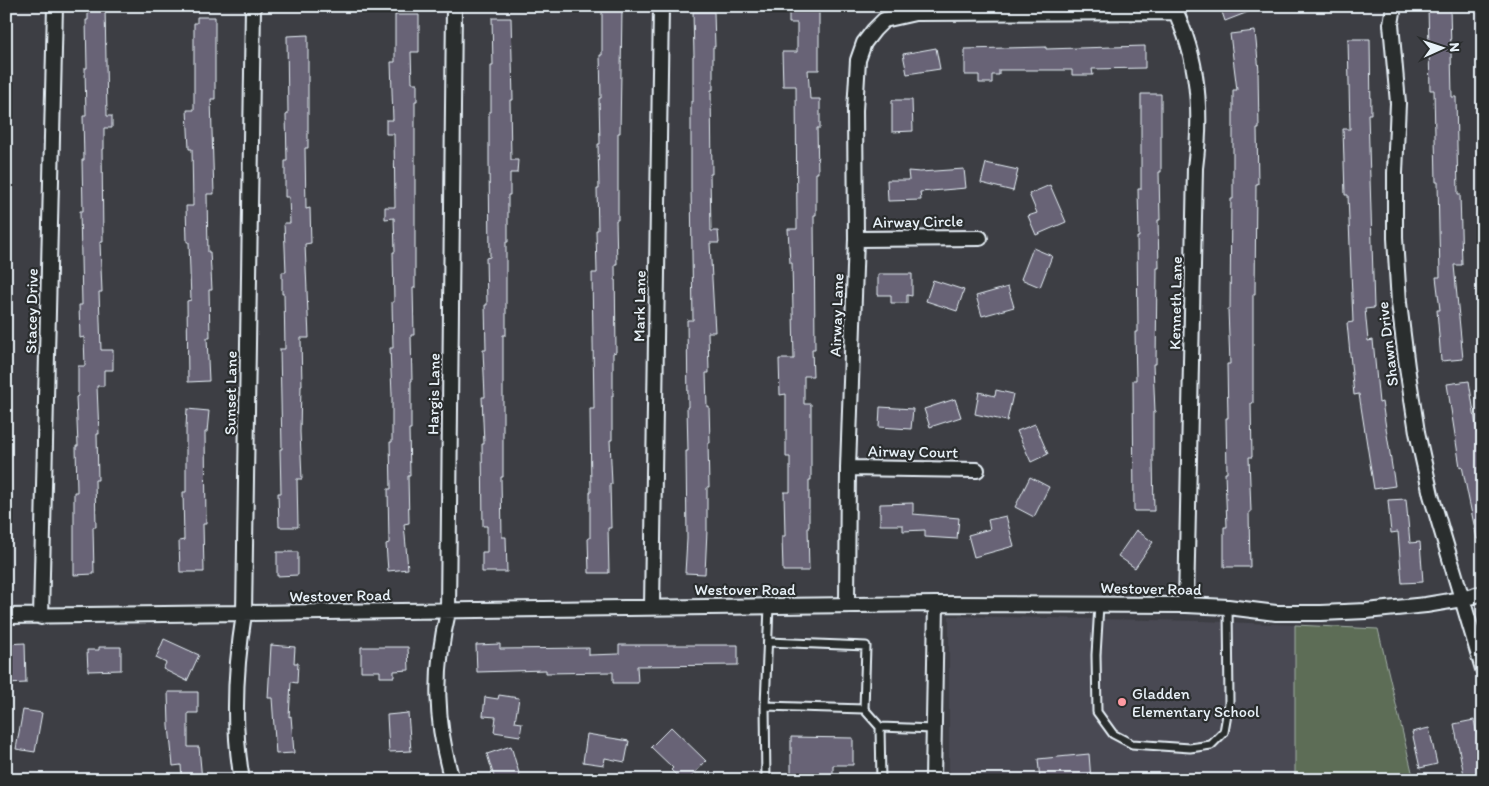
<svg xmlns="http://www.w3.org/2000/svg" width="1489" height="786" font-family="Itim,sans-serif">
  <rect width="100%" height="100%" fill="#3d3e44"/>
  <filter id="ink" filterUnits="userSpaceOnUse"><feTurbulence type="fractalNoise" baseFrequency=".02" numOctaves="2"/><feDisplacementMap in="SourceGraphic" scale="10" xChannelSelector="R" yChannelSelector="G"/><feConvolveMatrix kernelMatrix="1 2 1 2 8 2 1 2 1" color-interpolation-filters="sRGB"/></filter>
  <g filter="url(#ink)">
    <!-- built -->
    <path fill="#4a4953" d="M949,616L1201,621L1295,625V780H949Z"/>
    <!-- green -->
    <path fill="#5d6d56" stroke="#a2afa7" d="M1295,625L1378,629L1414,780H1295Z"/>
    <!-- building -->
    <path fill="#686476" stroke="#e8f1f8" d="M88,6H105L107,116H112V128H104V149H102L103,242H100L102,292H99L101,350H113V370H104V386H97L99,434H97L98,480H95L96,527H93L94,574L74,575V492H77L76,446H78L76,397L78,396V366H85L84,337L80,338L79,305H82L80,211H83L82,160H84L83,116H86L85,68H87L86,20H88Z
      M1220,6H1261V7L1225,21Z
      M1428,6H1450L1452,97H1456L1458,194H1460L1462,265H1454L1463,359L1441,361L1437,310H1440L1436,277H1440L1438,182H1436L1434,90H1430Z
      M622,10L620,133H618V220H616L617,264H615L616,352L613,353V396H612V440H610L612,484H610L611,528H608L609,573H589L588,538H590V492H591L590,409H594L592,273H597L596,230H598L597,189H599L598,144H600L599,98H601L600,55H602V11Z
      M789,10H819V70H808L810,99H820V128H817L818,173H816V215H814L815,349H812L813,376H804V404H811V480H809V527H808L809,571H783L782,536H785L784,492H790V457H786V394L780,395L779,359H794L792,263H790L788,229H797L796,86H783L782,52H797V23H789Z
      M693,12H714L715,47H713V90H711L712,174H710L711,231H718L719,243H710L715,332H708L709,373H706L707,407L709,406L710,443H708L709,487H707V530L705,574L685,573L687,539L686,451H688L687,407H688L687,320H693L691,188V101H693V56H694Z
      M395,15H419V52H411L412,83H417V101H415V288H413L414,335H411L412,381H411V429H409L410,476H408L409,523L404,524L408,569L388,571L386,544L389,543L388,489H391L390,442H392V395L390,348H393L392,302H394L393,252H395L394,218L385,219V207H395L394,134H386V120H393L391,62H395Z
      M197,17H215V99H211L214,194H207L208,252H210L212,290H209L210,338H207L209,381L188,382L187,301L191,300L189,242H187L186,206H193L192,149H189L187,110H194V23H197Z
      M492,18H511L513,100H510L511,160H518L517,173H510V195H508V242H506V335H503V477H501L502,537H506L507,572H482V552H487V526H483L482,444H484L482,397H485L483,350H486L485,305H487L486,258L490,257L489,160V112H491V66H493Z
      M1255,31L1259,71H1258L1259,129H1257L1258,184H1256L1255,294H1253V403H1251L1252,457H1249L1251,512H1249L1250,567H1224V527H1227L1225,473H1227L1226,418H1228L1227,364H1230L1228,309H1230L1231,199H1233V90H1237L1230,34Z
      M308,35V148H305L306,209L310,208L311,243L305,244L309,338H301L302,386H301L300,432L302,479H297L298,527H279L278,493H281L280,449H282L280,349H285L284,294H282V272H286L284,223H290L289,197H285V161H287L286,115L288,114L287,36Z
      M1348,39H1370L1371,114H1368L1374,308L1365,309L1368,341L1373,340L1379,403L1382,402L1395,486L1374,489L1359,394L1354,395L1347,323L1353,322L1348,195H1345L1343,129H1350Z
      M1145,46V68L1092,69L1093,75H1072V70H999V75H992V83H979V75H965V49L1046,47V49Z
      M936,48L940,69L907,74L903,54Z
      M1141,94H1161V172H1159L1160,220H1158L1159,268H1157L1156,364H1153L1155,412H1153V458L1154,511H1134L1133,380H1136L1135,332H1138L1137,237H1139L1138,189H1141Z
      M892,100H912L913,131L892,132Z
      M986,163L1018,170L1013,191L981,183Z
      M964,169L966,188L920,192L921,200L888,201L887,180H909L908,171L920,172Z
      M1050,185L1066,222L1036,235L1028,216L1037,213L1029,194Z
      M1033,248L1052,256L1040,287L1021,279Z
      M878,274H912V296L907,295V303H891V295H878Z
      M933,280L964,290L957,311L926,301Z
      M1008,287L1014,307L982,316L976,296Z
      M1469,381L1483,471V538L1477,539L1462,466L1460,467L1447,384Z
      M996,390L1013,394L1007,421L975,414L979,392L995,396Z
      M955,399L961,417L930,427L924,409Z
      M880,407L913,409L911,429L879,427Z
      M187,409L209,411L207,432H205L206,524H203L204,572H180L179,541L184,540L183,492H186V427Z
      M1035,424L1048,454L1031,462L1017,431Z
      M1030,477L1049,487L1034,517L1015,507Z
      M1406,499L1410,543L1420,542L1423,582L1402,583L1398,532L1391,533L1388,500Z
      M913,503V514L959,518L957,539L925,537V530L903,531V525H880V504Z
      M1006,516L1014,546L974,557L968,535L990,529L988,520Z
      M1136,530L1153,542L1135,568L1118,556Z
      M277,552H298V575L277,576Z
      M164,639L199,655L187,681L163,669L166,663L156,658Z
      M25,643L26,683L6,684V644Z
      M500,644V649L589,648V655L619,654V645H738V665L637,666L638,683H613V672L546,673V670L477,672L476,645Z
      M271,645L295,647L294,663H298L297,683L291,682L289,717L291,716L294,753L276,754L272,698H268Z
      M99,647H121V670L88,671L87,650H99Z
      M361,647H408L409,670L394,671V677H380V671H361Z
      M168,692H198V713H188V747H199L202,780H182L181,765L173,766L169,726Z
      M499,695L519,698L515,722L522,723L520,736L494,732L496,717L483,716L485,697L498,699Z
      M23,710L42,713L35,752L16,749Z
      M408,713L411,751L389,752L387,715Z
      M1474,720L1483,764V780H1465L1454,724Z
      M671,727L706,761L688,780H681L671,770L673,768L651,747Z
      M1429,728L1437,764L1420,768L1412,732Z
      M587,734L629,741L625,762L605,758L604,765L583,762Z
      M791,737L853,738V765H833V780H791Z
      M511,746L521,780H495L487,754Z
      M1089,754L1091,780H1040L1038,759Z"/>
    <g fill="none" stroke-linecap="round" stroke-linejoin="round">
      <defs>
        <path id="lane" d="M1099,605L1096,655L1097,712L1113,734L1132,744L1190,748L1211,745L1224,732L1229,703L1228,607
          M768,642L866,646L864,709L880,727L934,729
          M765,706L864,709
          M880,727L881,780
          M766,780L765,706L769,606"/>
        <path id="street" d="M1173,6C1178,15 1181,25 1185,35C1200,78 1201,122 1195,168L1186,605
          M1394,6L1391,24L1398,103L1395,173V238L1399,303L1407,367L1417,432L1431,495L1483,669
          M856,239L980,238
          M848,468L977,470
          M847,605L848,468L856,239L855,110L858,60L864,43L874,30L884,20L915,13L1176,12
          M652,607L661,6
          M6,616L936,604L1186,605L1228,607L1276,613H1321L1366,611L1426,605L1462,599L1483,593
          M41,617L55,6
          M242,780C232,724 235,670 244,614L253,6
          M452,780C435,721 434,671 448,612L454,6
          M933,780L936,604"/>
      </defs>
      <!-- lane casing -->
      <use href="#lane" stroke="#e8f1f8" stroke-width="11"/>
      <!-- street casing -->
      <use href="#street" stroke="#e8f1f8" stroke-width="18"/>
      <!-- lane -->
      <use href="#lane" stroke="#2a2d2e" stroke-width="7"/>
      <!-- street -->
      <use href="#street" stroke="#2a2d2e" stroke-width="14"/>
    </g>
  </g>
  <!-- markers -->
  <circle fill="#ff9aa2" stroke="#2a2d2e" stroke-width="2" cx="1122" cy="702" r="5"/>
  <g text-anchor="middle" stroke-width="4.5" stroke-linejoin="round" paint-order="stroke">
    <!-- street labels -->
    <g font-size="16" fill="#e8f1f8" stroke="#2a2d2e">
      <text transform="translate(918 221) rotate(-1)" y="6">Airway Circle</text>
      <text transform="translate(1175 303) rotate(-89)" y="6">Kenneth Lane</text>
      <text transform="translate(639 306) rotate(-89)" y="6">Mark Lane</text>
      <text transform="translate(31 311) rotate(-89)" y="6">Stacey Drive</text>
      <text transform="translate(836 315) rotate(-88)" y="6">Airway Lane</text>
      <text transform="translate(1387 344) rotate(-97)" y="6">Shawn Drive</text>
      <text transform="translate(230 393) rotate(-89)" y="6">Sunset Lane</text>
      <text transform="translate(433 394) rotate(-89)" y="6">Hargis Lane</text>
      <text transform="translate(913 451) rotate(1)" y="6">Airway Court</text>
      <text transform="translate(1151 588) rotate(1)" y="6">Westover Road</text>
      <text x="745" y="595">Westover Road</text>
      <text transform="translate(340 595) rotate(-1)" y="6">Westover Road</text>
    </g>
    <!-- poi labels -->
    <g font-size="16" fill="#e8f1f8" stroke="#2a2d2e" text-anchor="start">
      <text x="1132" y="699">Gladden<tspan x="1132" dy="18">Elementary School</tspan></text>
    </g>
  </g>
  <!-- margin -->
  <rect width="1489" height="786" fill="none" stroke="#2a2d2e" stroke-width="25"/>
  <rect x="12" y="12" width="1464" height="761" fill="none" stroke="#e8f1f8" stroke-width="2" filter="url(#ink)"/>
  <!-- north arrow -->
  <g transform="translate(1442 48) rotate(87)" stroke="#2a2d2e" stroke-width="4" paint-order="stroke">
  <path d="M0-4L9 19L0 12L-9 19Z" fill="#e8f1f8"/>
  <text y="-8" font-size="14" font-weight="bold" text-anchor="middle" fill="#e8f1f8">N</text>
  </g>
</svg>
